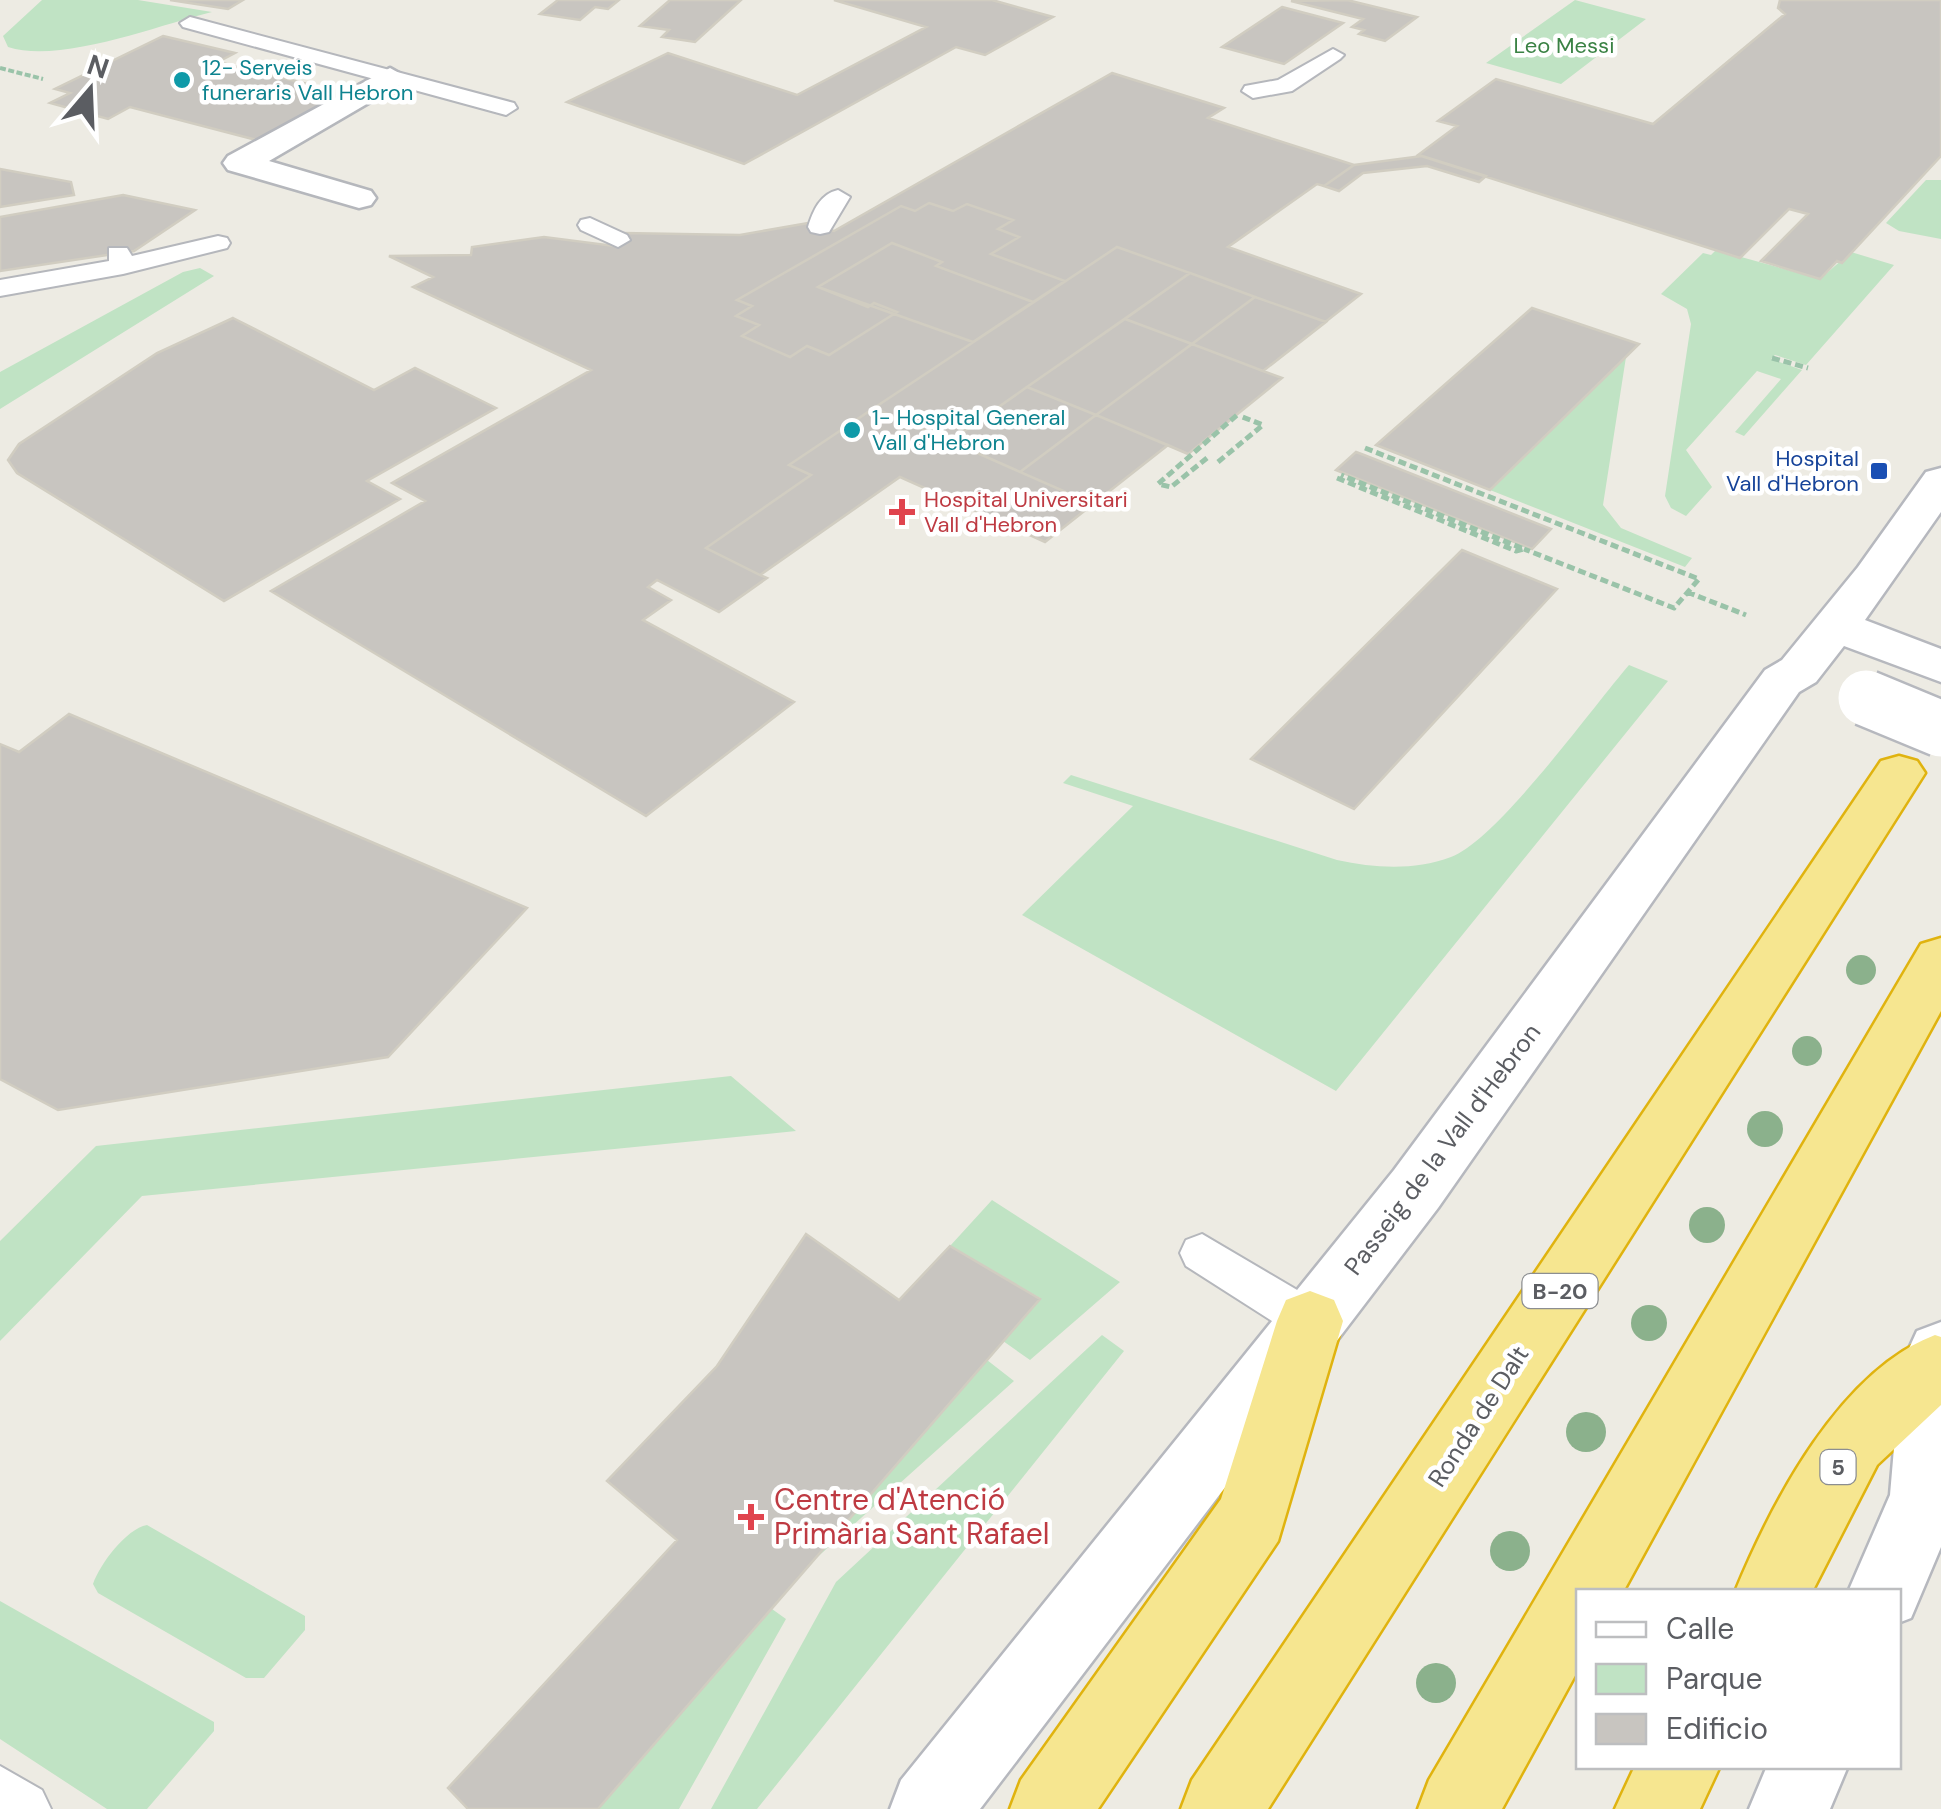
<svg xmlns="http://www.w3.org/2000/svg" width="1941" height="1809" font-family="'DM Sans',sans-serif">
  <rect width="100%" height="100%" fill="#edebe3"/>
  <!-- green -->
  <path fill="#c0e3c4" d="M42,0H138L212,12C158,25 61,64 8,47L3,36Z
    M1575,0L1646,19L1561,84L1486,63Z
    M1926,180H1941V239L1899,231L1886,223Z
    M1716,250L1820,279L1851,252L1894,265L1806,365L1775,355L1771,359L1802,370L1744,436L1735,432L1781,379L1757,371L1686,450L1712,487L1686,516L1671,508L1665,496L1691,324L1687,309L1661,294L1703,253L1711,255Z
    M200,268L214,276L0,409V372L183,272Z
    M1626,357L1603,505L1621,528L1692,558L1685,567L1490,490Z
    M1629,665L1668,681L1336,1091L1022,915L1133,806L1063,783L1071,775L1337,860C1375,868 1413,871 1451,857C1497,840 1592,708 1629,665Z
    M731,1076L796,1131L142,1196L0,1341V1241L96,1146Z
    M992,1200L1120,1282L1030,1360L1003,1341L1040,1298L950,1246Z
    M1102,1335L1124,1351L757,1809H711L836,1582Z
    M987,1360L1014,1381L813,1561Z
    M147,1525L305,1616V1630L264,1678H246L98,1593L93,1584C100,1564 126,1529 147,1525Z
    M0,1601L214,1722V1731L147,1809H107L0,1739Z
    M772,1609L786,1619L679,1809H598Z"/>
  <!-- building -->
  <path fill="#c8c5c0" stroke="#d1cdc1" stroke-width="2.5" d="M170,0H243L228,9Z
    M558,0H619L608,9L595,7L580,20L540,14Z
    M670,0H741L695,42L662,37L669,30L640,26Z
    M670,0H741L695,42L662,37L669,30L640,26Z
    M834,0H992L1053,17L985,55L956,47L744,164L567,102L668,53L797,95L926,27Z
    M834,0H992L1053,17L985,55L956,47L744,164L567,102L668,53L797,95L926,27Z
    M1347,0L1417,17L1385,41L1359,34L1364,30L1352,27L1363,19L1291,1Z
    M1780,0H1941V156L1842,263L1837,261L1820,279L1761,261L1808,214L1789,209L1740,258L1418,155L1457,126L1438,121L1496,79L1653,124L1785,14L1778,8Z
    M1780,0H1941V156L1842,263L1837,261L1820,279L1761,261L1808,214L1789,209L1740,258L1418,155L1457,126L1438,121L1496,79L1653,124L1785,14L1778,8Z
    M1282,7L1343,23L1284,64L1222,47Z
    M163,36L235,53L218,62L348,94L264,142L130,107L108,119L50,103L70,93L55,89Z
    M1112,73L1224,108L1208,118L1354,165L1324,186L1317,184L1228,247L1361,294L1263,371L1282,378L1188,454L1168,445L1045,542L900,477L760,575L767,578L719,612L657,580L648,587L671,600L643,620L794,702L646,816L271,591L425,501L392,483L591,370L413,287L433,277L389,256L471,255L472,247L544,237L614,246L623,233L740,235L808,223L834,231Z
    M1422,156L1486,176L1479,182L1427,166L1363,173L1339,191L1324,186L1354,165Z
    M0,169L71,182L74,195L0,207Z
    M123,195L195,210L134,251L0,271V217Z
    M929,203L953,211L967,204L1013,220L998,229L1019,237L991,254L1065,281L1033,302L936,266L942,262L892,243L818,287L868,307L874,303L897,312L829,355L807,346L790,357L742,336L759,325L736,316L752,306L737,300L901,206L915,211Z
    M892,243L942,262L936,266L1033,302L973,342L818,287Z
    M1117,247L1190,273L950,441L874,408Z
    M1190,273L1255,297L1192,344L1125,319Z
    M1255,297L1326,322L1263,371L1192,344Z
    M1532,308L1639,344L1490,490L1376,445Z
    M233,318L374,390L415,368L496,408L367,481L400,499L224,601L17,473L8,460L19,444L157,353Z
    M1125,319L1192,344L1096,415L1027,387Z
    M1192,344L1282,378L1188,454L1096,415Z
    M1027,387L1096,415L1020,472L950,441Z
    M874,408L950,441L1093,504L1045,542L900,477L760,575L706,548L811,475L789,465Z
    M1096,415L1168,445L1093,504L1020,472Z
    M1356,452L1364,455L1551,529L1532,549L1336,470Z
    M1462,550L1557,589L1354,809L1251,759Z
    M69,714L268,798L527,908L388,1057L58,1110L0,1079V744L19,752Z
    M806,1234L899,1300L950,1246L1040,1299L598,1809H468L448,1788L677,1540L607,1481L717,1366Z"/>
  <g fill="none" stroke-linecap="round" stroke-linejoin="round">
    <defs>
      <path id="lane" d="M190,17L514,103L517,108L506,115L183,27L180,23Z
        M1333,49L1344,55L1340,59L1292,91L1253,98L1242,91L1245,86L1278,80Z
        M838,190L850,197L829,232L820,234L811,232L808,227C813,211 820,194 838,190Z
        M590,218L627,235L630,240L618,247L581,230L578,225L581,220Z
        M218,236L227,238L230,243L227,248L123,274L0,296V280L109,261V248H127L132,256Z
        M1202,1234L1326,1307L1333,1321L1326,1335L1310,1341L1294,1335L1186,1266L1180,1253L1186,1240Z
        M0,1766L42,1790L51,1809H0Z"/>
      <path id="street" d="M390,68L406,77L401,84L269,161L371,191L376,198L371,205L359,208L228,170L223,163L228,156Z"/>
      <path id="secondary" d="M1941,468V512L1865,620L1941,649V682L1844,646L1816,682L1799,692L1438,1208L980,1809H890L901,1780L1394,1170L1765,670L1782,660L1858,567L1926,472Z
        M1941,1322V1547L1911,1618L1898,1623V1592H1848L1890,1495L1901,1366L1917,1331Z
        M1767,1766H1848L1830,1809H1749Z"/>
      <path id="highway" d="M1899,756L1917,761L1925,773L1268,1809H1181L1192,1780L1881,761Z
        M1941,938V1011L1623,1592H1578V1670L1502,1809H1418L1429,1780L1921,944Z
        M1310,1291L1334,1300L1343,1321L1278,1541L1098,1809H1010L1021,1780L1221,1499L1277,1321L1286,1300Z
        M1935,1335L1941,1337V1405L1877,1465L1812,1592H1735C1772,1502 1840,1371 1935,1335Z
        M1635,1766H1720L1700,1809H1615Z"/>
    </defs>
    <!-- lane casing -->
    <use href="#lane" stroke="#b5b7bc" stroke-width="4"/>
    <!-- street casing -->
    <use href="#street" stroke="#b5b7bc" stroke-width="5"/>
    <!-- secondary casing -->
    <use href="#secondary" stroke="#b6b8be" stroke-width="5"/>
    <!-- highway casing -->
    <use href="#highway" stroke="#e0b30f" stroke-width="5"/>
    <!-- path-far1 -->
    <path stroke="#9ac3a9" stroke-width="4" stroke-dasharray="6 2.5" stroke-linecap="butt" d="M0,68L43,79"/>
    <!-- path -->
    <path stroke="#9ac3a9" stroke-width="5" stroke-dasharray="8 4" stroke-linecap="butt" d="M1772,358L1808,368
      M1365,448L1699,579L1674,608L1524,549
      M1207,458L1171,487L1158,484L1237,415
      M1218,462L1263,425L1240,416
      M1337,478L1516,551L1524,549L1341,475
      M1687,592L1746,615"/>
    <!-- lane -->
    <use href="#lane" fill="#fff" fill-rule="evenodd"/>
    <!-- street -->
    <use href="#street" fill="#fff" fill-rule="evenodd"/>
    <!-- secondary -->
    <use href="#secondary" fill="#fff" fill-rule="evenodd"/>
    <!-- highway -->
    <use href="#highway" fill="#f6e690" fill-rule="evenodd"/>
    <defs>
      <path id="secondary-bridge" d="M1866,698L1941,729"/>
    </defs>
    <!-- secondary-bridge casing -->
    <use href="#secondary-bridge" stroke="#b6b8be" stroke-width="60" stroke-linecap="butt"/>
    <!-- secondary-bridge -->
    <use href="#secondary-bridge" stroke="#fff" stroke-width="55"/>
  </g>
  <!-- trees -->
  <g fill="#8bb18c">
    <circle cx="1861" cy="970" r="15"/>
    <circle cx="1807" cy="1051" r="15"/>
    <circle cx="1765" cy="1129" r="18"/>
    <circle cx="1707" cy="1225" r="18"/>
    <circle cx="1649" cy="1323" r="18"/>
    <circle cx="1586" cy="1432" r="20"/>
    <circle cx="1510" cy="1551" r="20"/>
    <circle cx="1436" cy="1683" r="20"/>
  </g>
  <!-- markers -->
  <g fill="#0f9aa8" stroke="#fff" stroke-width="4">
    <circle cx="182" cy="80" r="10"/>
    <circle cx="852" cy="430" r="10"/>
  </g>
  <rect fill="#1a4fb4" stroke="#fff" stroke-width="4" x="1869" y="461" width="20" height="20" rx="5"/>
  <g fill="#e0444e" stroke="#fff" stroke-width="4">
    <path d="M897 497h10v10h10v10h-10v10h-10v-10h-10v-10h10z"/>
    <path d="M746 1502h10v10h10v10h-10v10h-10v-10h-10v-10h10z"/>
  </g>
  <g text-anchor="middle" stroke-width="9" stroke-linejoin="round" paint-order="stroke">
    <!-- far-park labels -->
    <g font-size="22" fill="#3a8244" stroke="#fff">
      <text x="1564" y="53">Leo Messi</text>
    </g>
    <!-- far-culture labels -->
    <g font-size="22" fill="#0d838f" stroke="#fff" text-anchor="start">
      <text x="202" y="75">12- Serveis<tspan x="202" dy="25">funeraris Vall Hebron</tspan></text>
      <text x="872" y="425">1- Hospital General<tspan x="872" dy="25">Vall d'Hebron</tspan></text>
    </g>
    <!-- far-transit labels -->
    <g font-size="22" fill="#164399" stroke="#fff" text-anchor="end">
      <text x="1859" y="466">Hospital<tspan x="1859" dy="25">Vall d'Hebron</tspan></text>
    </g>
    <!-- far-health labels -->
    <g font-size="22" fill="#be3a42" stroke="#fff" text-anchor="start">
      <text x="924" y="507">Hospital Universitari<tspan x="924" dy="25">Vall d'Hebron</tspan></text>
    </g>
    <!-- shield labels -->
    <g fill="#fff" stroke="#8c8e91" stroke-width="2.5">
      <rect x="1522.5" y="1274" width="75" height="34" rx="8"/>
      <rect x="1820.5" y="1450" width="35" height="34" rx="8"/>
    </g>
    <g font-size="22" font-weight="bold" fill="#5b5d62">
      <text x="1560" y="1299">B-20</text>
      <text x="1838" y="1475">5</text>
    </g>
    <!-- street labels -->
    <g font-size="25" fill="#5b5d62" stroke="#fff">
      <text transform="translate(1442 1149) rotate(-53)" y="9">Passeig de la Vall d'Hebron</text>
      <text transform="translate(1478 1416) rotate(-57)" y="9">Ronda de Dalt</text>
    </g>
    <!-- near-health labels -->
    <g font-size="30" fill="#be3a42" stroke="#fff" text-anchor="start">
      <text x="774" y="1510">Centre d'Atenció<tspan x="774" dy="34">Primària Sant Rafael</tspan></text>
    </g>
  </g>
  <!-- legend -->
  <rect x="1576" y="1589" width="325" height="180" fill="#ffffff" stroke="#bdbec0" stroke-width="2.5"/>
  <rect x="1596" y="1622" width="50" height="15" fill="#ffffff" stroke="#bdbec0" stroke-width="2.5"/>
  <text x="1666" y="1639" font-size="30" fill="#5b5d62">Calle</text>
  <rect x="1596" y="1664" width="50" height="30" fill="#c0e3c4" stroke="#bdbec0" stroke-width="2.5"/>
  <text x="1666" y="1689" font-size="30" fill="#5b5d62">Parque</text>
  <rect x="1596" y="1714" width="50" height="30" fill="#c8c5c0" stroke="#bdbec0" stroke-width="2.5"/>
  <text x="1666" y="1739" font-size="30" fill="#5b5d62">Edificio</text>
  <!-- north arrow -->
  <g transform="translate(90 90) rotate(19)" stroke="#ffffff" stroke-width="8" paint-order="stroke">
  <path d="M0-8L18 38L0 25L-18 38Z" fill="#5b5d62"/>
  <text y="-15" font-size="28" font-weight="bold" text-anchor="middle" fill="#5b5d62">N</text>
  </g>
</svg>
